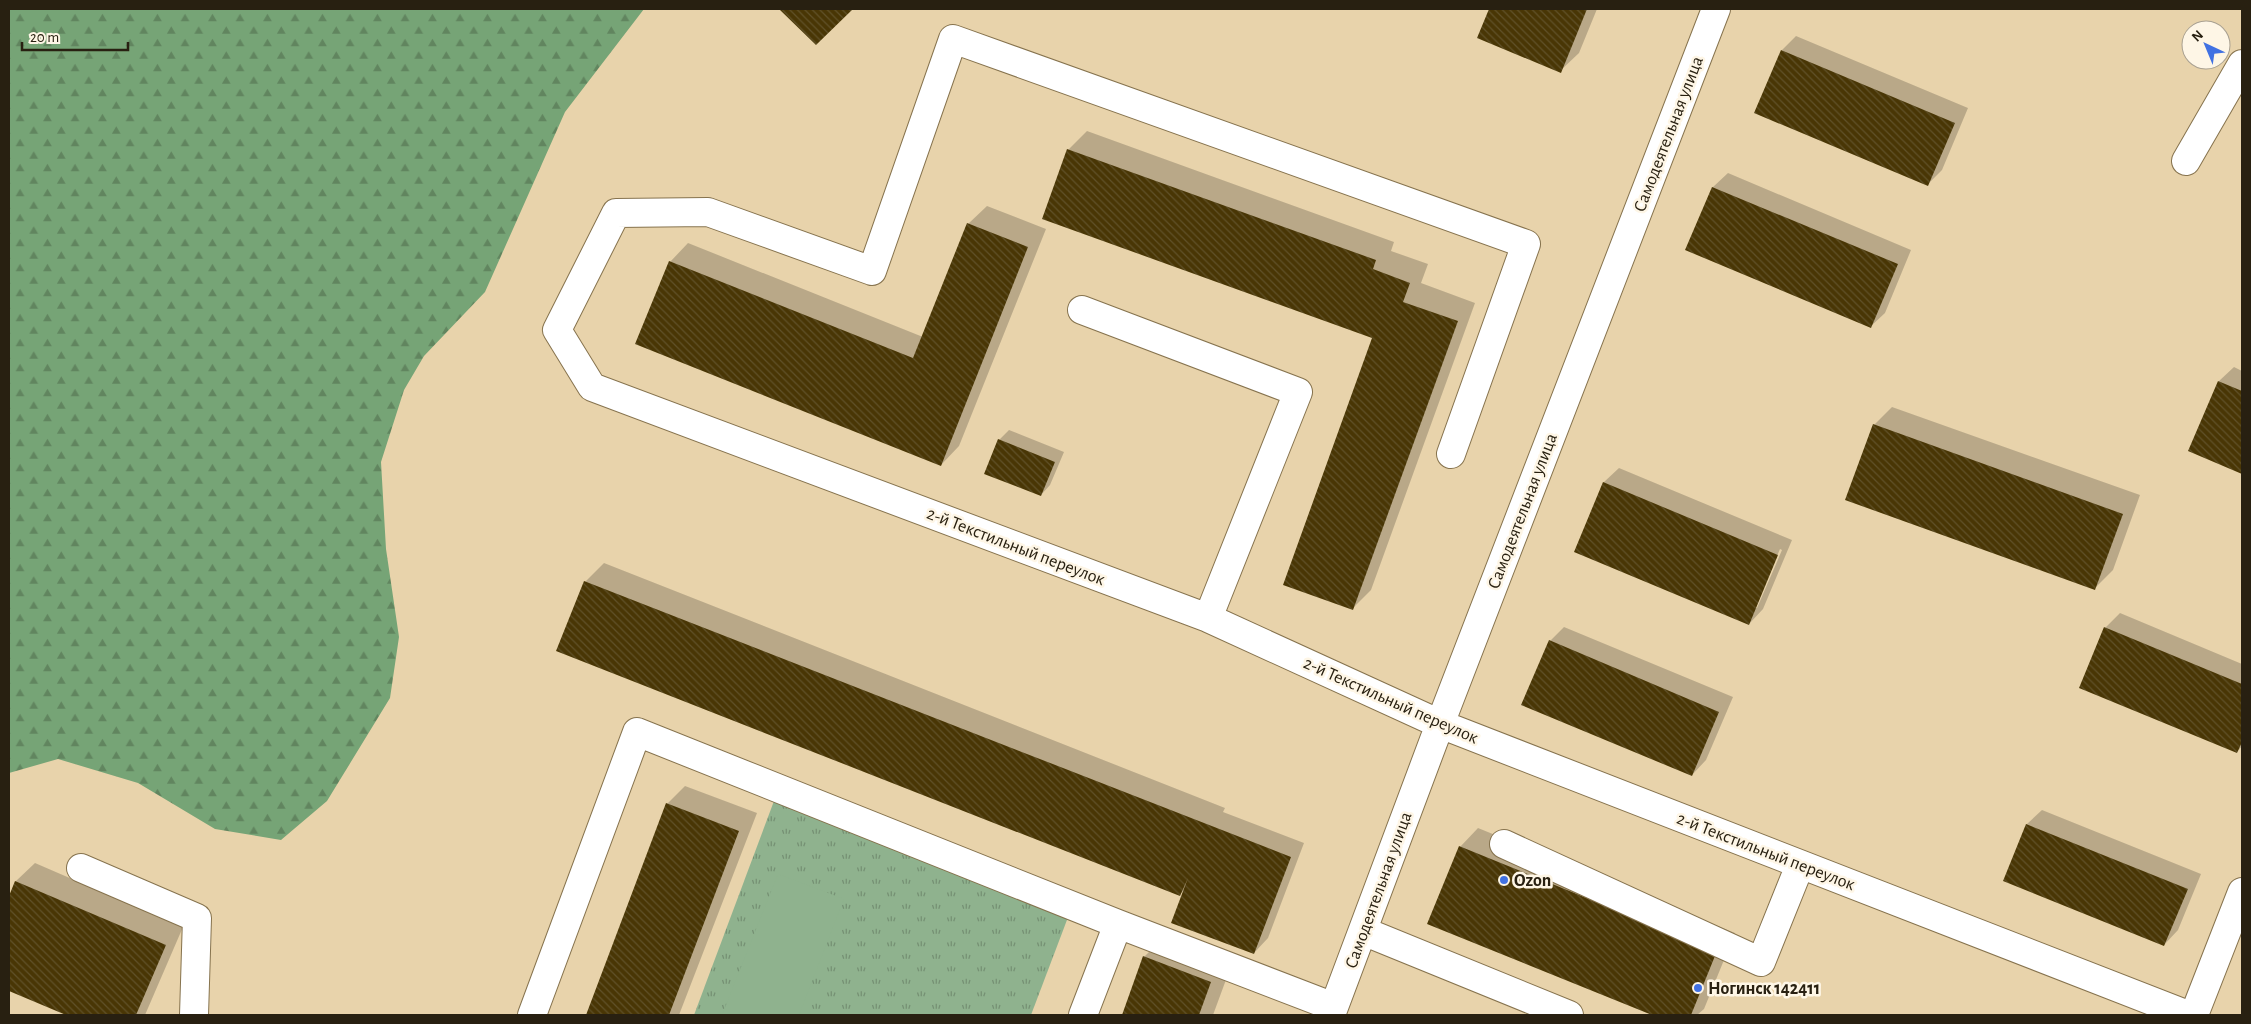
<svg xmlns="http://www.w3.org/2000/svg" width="2251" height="1024" font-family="'Alegreya Sans',sans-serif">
  <defs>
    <pattern id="grass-tufts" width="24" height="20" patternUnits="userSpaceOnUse" patternTransform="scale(1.25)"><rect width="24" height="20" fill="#8fb28e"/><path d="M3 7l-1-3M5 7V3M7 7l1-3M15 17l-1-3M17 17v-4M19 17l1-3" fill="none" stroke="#759073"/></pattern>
    <pattern id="forest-firs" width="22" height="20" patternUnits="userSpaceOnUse" patternTransform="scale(1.25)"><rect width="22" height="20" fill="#76a476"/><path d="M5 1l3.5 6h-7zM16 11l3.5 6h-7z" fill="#61855f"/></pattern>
    <pattern id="building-back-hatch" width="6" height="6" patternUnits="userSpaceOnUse" patternTransform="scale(1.25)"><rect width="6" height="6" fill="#493605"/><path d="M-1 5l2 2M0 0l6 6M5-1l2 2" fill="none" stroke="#605129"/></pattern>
  </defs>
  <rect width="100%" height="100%" fill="#e8d3ab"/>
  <!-- grass -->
  <path fill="url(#grass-tufts)" d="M774,801L1070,912L1031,1015H694Z"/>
  <!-- forest -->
  <path fill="url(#forest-firs)" d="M9,9H644L565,112L485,292L424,356L404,390L381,462L386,549L399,637L390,698L327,801L281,840L215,829L138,783L58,759L9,773Z"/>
  <!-- pitch -->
  <path fill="#8fb28e" d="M778,874L844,899L799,1015H722Z"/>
  <!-- shadow -->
  <path fill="#0003" fill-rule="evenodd" d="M781,9H851L816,44Z
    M1491,9H1597L1579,53L1560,71L1479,38Z
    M1796,36L1968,108L1942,170L1928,184L1782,50Z
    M1087,131L1394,242L1391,251L1428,264L1421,283L1475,303L1371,590L1353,608L1374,337L1068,150Z
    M1728,173L1911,250L1885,313L1870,327L1687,250L1713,187Z
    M987,206L1046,229L959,446L941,465L670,262L688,243L923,337L968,224Z
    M2234,367L2242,371V473L2190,451L2219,381Z
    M1892,407L2140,495L2113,570L2095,588L1874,425Z
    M1009,430L1064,452L1050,485L1041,495L999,440Z
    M1619,468L1792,540L1763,609L1749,624L1576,551L1604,482ZM1780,549L1782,550L1757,608H1755Z
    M604,563L1225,808L1223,812L1304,843L1268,938L1254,953L1185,889L1180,894L585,582Z
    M2120,613L2242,664V746L2237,752L2105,628Z
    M1564,627L1733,697L1706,760L1692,775L1550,641Z
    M685,786L757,813L679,1015H587L667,804Z
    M2042,810L2201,874L2178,930L2164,945L2005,880L2027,824Z
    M1478,828L1735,933L1704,1009L1697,1015H1656L1428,923L1460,847Z
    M35,863L183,927L145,1015H69L9,989V899L16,881Z
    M1168,933L1234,958L1213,1015H1123L1144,957Z"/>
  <!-- building -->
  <path fill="url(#building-back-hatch)" d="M779,9H853L816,45Z
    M1489,9H1587L1561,73L1477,38Z
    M1781,50L1955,123L1928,186L1754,113Z
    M1067,149L1376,260L1373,269L1410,283L1403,302L1458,321L1353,610L1283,585L1372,338L1042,219Z
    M1712,187L1898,264L1871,328L1685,250Z
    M967,223L1028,247L941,466L635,344L669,261L913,358Z
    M2218,381L2242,391V474L2188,451Z
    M1873,424L2123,514L2095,590L1845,500Z
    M998,439L1055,462L1041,496L984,474Z
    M1603,482L1778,555L1749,625L1574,552Z
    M584,581L1291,857L1254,954L1171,923L1188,878L1180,896L556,651Z
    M2104,627L2242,684V742L2237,753L2079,688Z
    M1549,640L1719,712L1692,776L1521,705Z
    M666,803L739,831L669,1015H586Z
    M2026,824L2188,889L2164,946L2003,881Z
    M1459,846L1717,951L1691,1015H1652L1427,924Z
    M15,881L166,945L136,1015H66L9,991V896Z
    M1143,956L1211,982L1199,1015H1122Z"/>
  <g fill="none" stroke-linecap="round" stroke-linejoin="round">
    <defs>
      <path id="minor" d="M2186,161L2242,64
        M1082,310L1298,392L1208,618
        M1451,454L1526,244L953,39L872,271L708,212L616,213L557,330L592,387L1208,618L1440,724L2188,1015
        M1504,844L1761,962L1800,865
        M81,868L197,918L194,1015
        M1363,931L1569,1015
        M532,1015L637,732L1118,924L1334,1007
        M1083,1015L1118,924
        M1331,1015L1440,724L1716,9
        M2194,1015L2242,892"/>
    </defs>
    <!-- minor casing -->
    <use href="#minor" stroke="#86734e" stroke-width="30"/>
    <!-- minor -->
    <use href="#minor" stroke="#fff" stroke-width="28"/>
  </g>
  <!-- markers -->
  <g fill="#4171e2" stroke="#fef6e6" stroke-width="2">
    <circle cx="1504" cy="880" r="5"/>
    <circle cx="1698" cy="988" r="5"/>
  </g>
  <g text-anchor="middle" stroke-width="5" stroke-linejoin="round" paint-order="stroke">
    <!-- street labels -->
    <g font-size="18" fill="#282011" stroke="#fef6e6">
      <text transform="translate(1668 134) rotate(-69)" y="6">Самодеятельная улица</text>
      <text transform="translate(1522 511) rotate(-69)" y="6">Самодеятельная улица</text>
      <text transform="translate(1016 546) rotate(21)" y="6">2-й Текстильный переулок</text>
      <text transform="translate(1391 700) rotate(24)" y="6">2-й Текстильный переулок</text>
      <text transform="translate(1766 851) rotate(21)" y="6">2-й Текстильный переулок</text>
      <text transform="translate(1378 890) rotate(-70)" y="6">Самодеятельная улица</text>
    </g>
    <!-- poi labels -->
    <g font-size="18" font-weight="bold" fill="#282011" stroke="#fef6e6" text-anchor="start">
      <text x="1514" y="886">Ozon</text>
      <text x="1708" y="994">Ногинск 142411</text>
    </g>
  </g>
  <!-- border -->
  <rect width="2251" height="1024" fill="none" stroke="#282011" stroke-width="20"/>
  <!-- north arrow -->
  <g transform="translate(2206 45) rotate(316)"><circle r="24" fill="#fef6e6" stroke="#a8a091"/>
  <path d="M0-4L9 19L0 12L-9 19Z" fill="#4171e2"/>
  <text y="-8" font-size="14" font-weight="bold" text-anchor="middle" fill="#282011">N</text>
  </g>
  <!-- scale -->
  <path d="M22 42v8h106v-8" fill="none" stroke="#282011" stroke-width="2.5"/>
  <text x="30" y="42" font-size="15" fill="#282011" stroke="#fef6e6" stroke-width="4" paint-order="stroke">20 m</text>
</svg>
